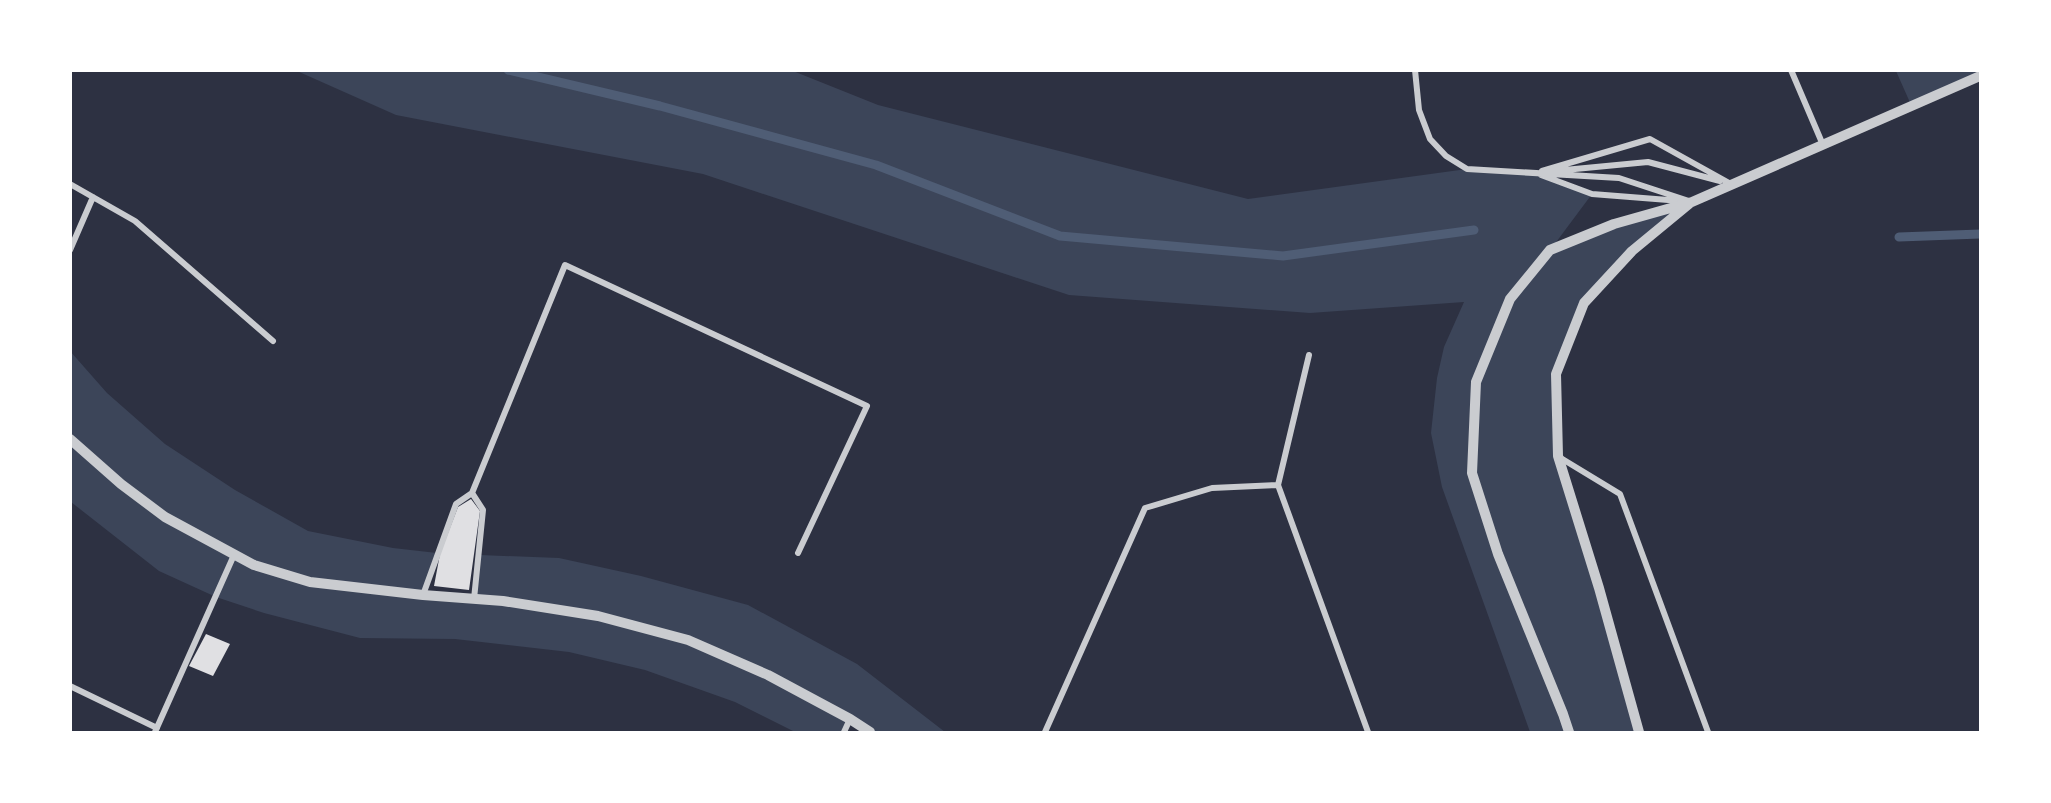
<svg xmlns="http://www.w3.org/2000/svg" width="2051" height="803" font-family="'Varela Round',sans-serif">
  <rect width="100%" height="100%" fill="#2d3142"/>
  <!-- green -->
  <path fill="#3c4559" d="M297,71H793L878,105L1248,199L1467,169L1535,173L1592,194L1551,249L1692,202L1584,303L1556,374L1558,456L1639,732H1530L1442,487L1431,433L1437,378L1444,347L1464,302L1310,313L1069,295L703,174L396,115Z
    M1896,71H1980V76L1912,107Z
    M70,351L107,393L165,444L235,490L308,531L393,548L437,553L423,594L474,599L480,555L559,558L641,576L748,605L857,664L945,732H868L850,719L844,732H795L735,702L645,670L569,652L455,639L360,638L264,613L216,597L159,571L71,502Z"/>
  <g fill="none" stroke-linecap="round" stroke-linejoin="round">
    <!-- stream -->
    <path stroke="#4f5d75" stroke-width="9" d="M508,70L660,106L876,165L1060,236L1283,256L1474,230
      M1899,237L1980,234"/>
  </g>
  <!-- building -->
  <path fill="#e0e0e3" d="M471,499L480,511L469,590L434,586L440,554L458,507Z
    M206,634L230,644L213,676L189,666Z"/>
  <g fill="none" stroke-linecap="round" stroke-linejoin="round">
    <!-- minor -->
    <path stroke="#caccd0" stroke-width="6" d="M1415,70L1419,110L1430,139L1446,156L1467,169L1619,178L1689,201
      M1791,70L1823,145
      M1542,171L1650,139L1731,184
      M1554,171L1648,162L1720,181
      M1541,175L1592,194L1681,201
      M70,184L135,221L273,341
      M70,250L93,197
      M1309,355L1278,485L1368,732
      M1559,457L1620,494L1708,732
      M472,493L483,510L474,599
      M423,595L456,504L472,493L565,265L867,406L798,553
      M70,686L157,728
      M155,732L234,555
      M844,732L850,719
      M1045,732L1145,508L1212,488L1278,485"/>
    <!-- tertiary -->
    <path stroke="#caccd0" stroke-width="10" d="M70,439L121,484L165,517L254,565L310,582L423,595L503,601L598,616L688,640L768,675L850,719L870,732
      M1569,732L1563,714L1498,554L1472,473L1476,382L1510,299L1550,250L1614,224L1692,202L1980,76
      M1639,732L1599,588L1558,456L1556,374L1584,303L1632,251L1689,204"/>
  </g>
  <!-- border -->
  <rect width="2051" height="803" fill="none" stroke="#ffffff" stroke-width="144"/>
</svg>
